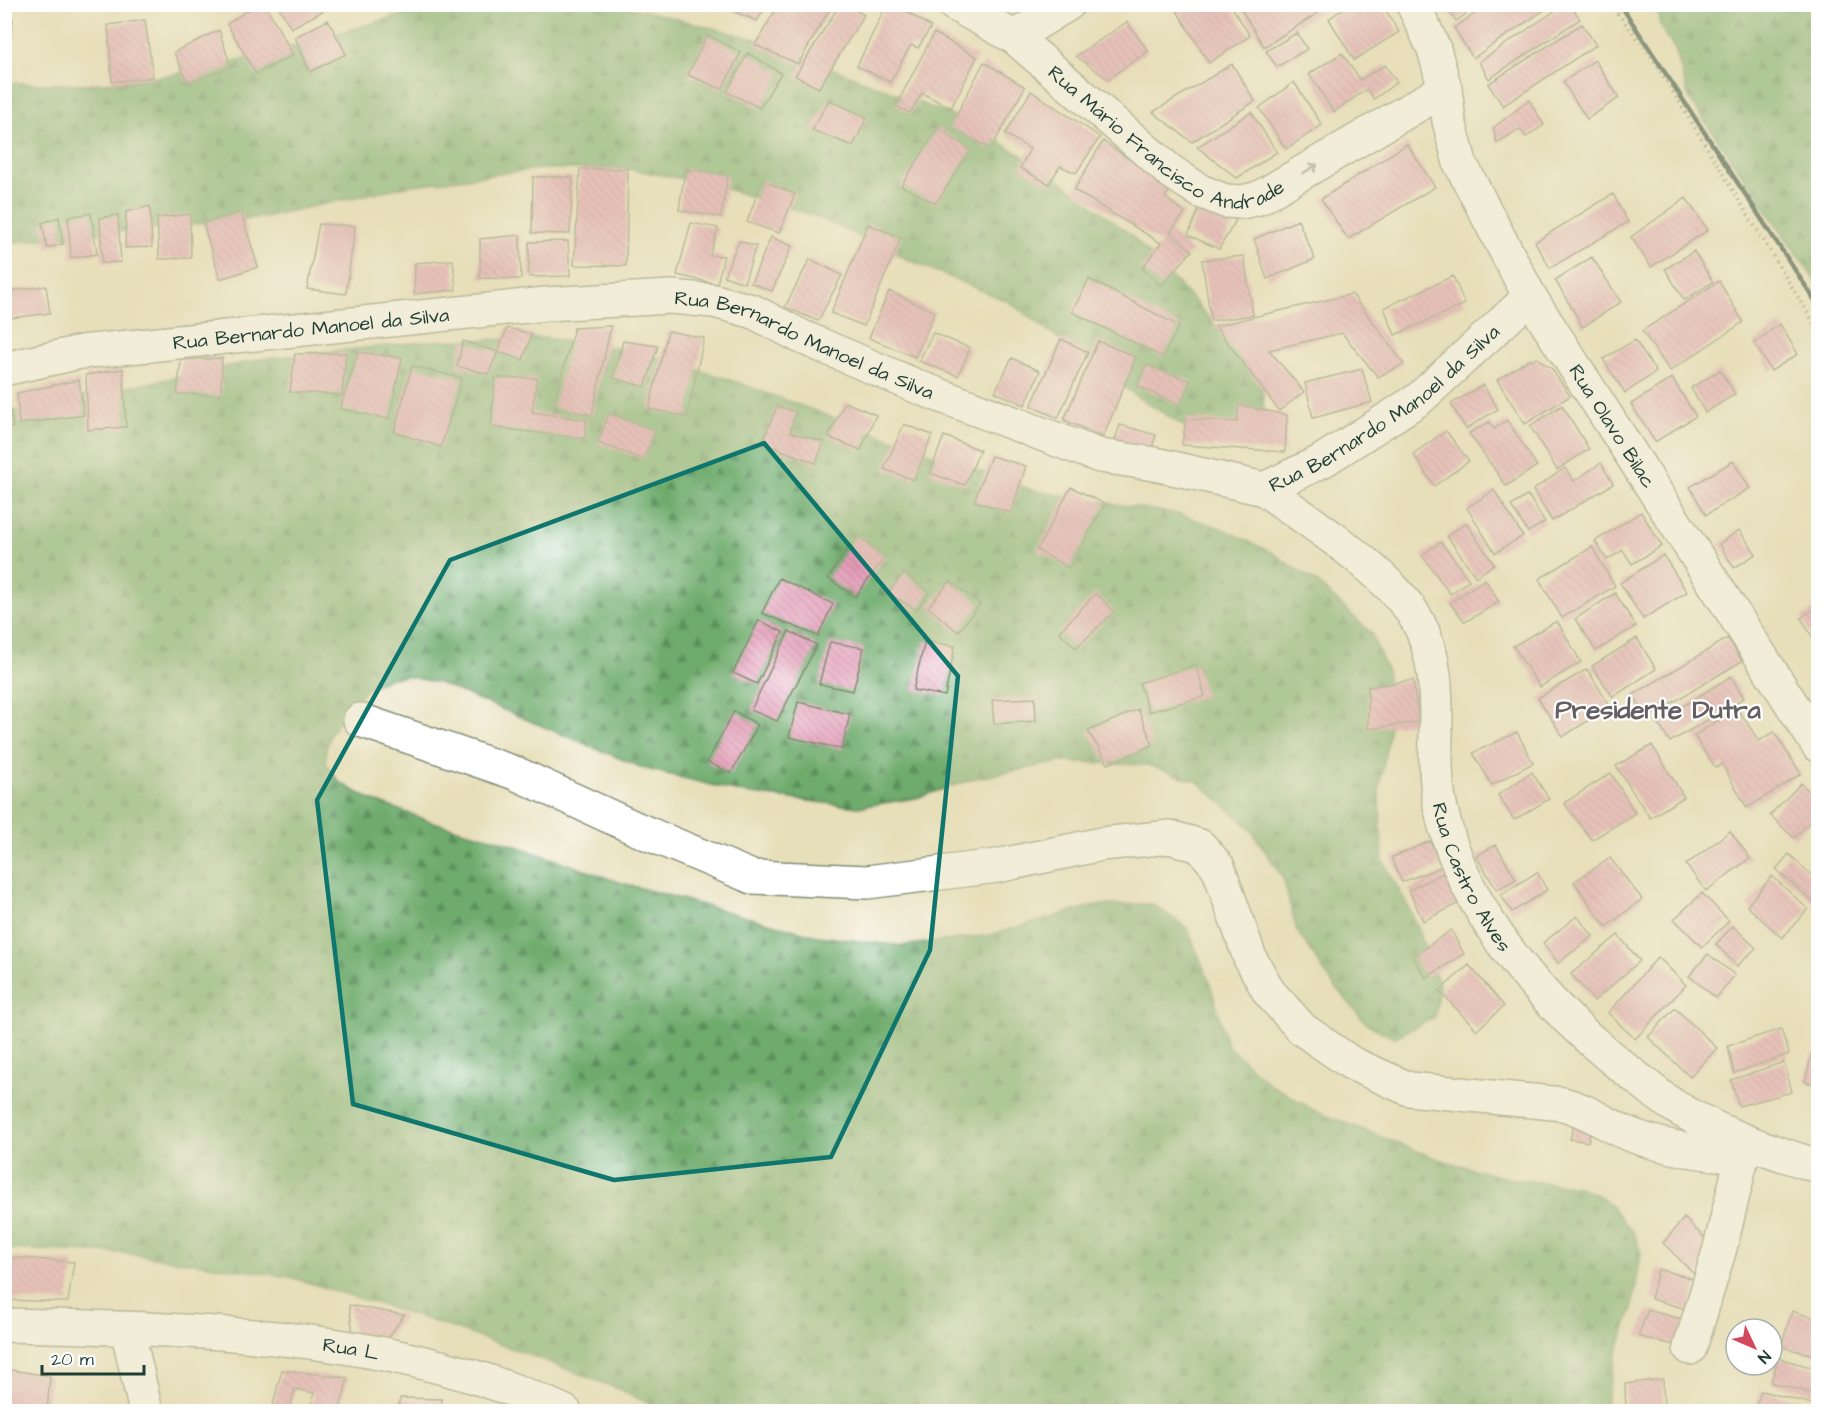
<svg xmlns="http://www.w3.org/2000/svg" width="1823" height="1416" font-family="'Architects Daughter',sans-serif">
  <defs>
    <pattern id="forest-firs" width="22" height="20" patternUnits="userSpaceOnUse" patternTransform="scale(1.5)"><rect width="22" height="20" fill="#6eab6c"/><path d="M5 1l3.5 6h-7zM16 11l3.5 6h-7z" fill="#5a8c5a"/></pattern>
    <pattern id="building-back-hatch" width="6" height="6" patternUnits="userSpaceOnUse" patternTransform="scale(1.5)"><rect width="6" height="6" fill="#e59db7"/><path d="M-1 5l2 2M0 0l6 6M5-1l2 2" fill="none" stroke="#b98196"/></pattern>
  </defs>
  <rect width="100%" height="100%" fill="#fff"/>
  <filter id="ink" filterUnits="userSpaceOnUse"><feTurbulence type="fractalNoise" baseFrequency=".0167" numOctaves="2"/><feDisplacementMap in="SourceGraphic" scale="12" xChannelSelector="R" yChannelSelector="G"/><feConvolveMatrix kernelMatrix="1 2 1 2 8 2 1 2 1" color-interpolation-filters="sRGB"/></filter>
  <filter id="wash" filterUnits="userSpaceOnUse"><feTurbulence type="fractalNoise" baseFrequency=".008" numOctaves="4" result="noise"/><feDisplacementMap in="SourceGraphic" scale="24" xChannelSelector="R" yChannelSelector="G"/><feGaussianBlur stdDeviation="1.35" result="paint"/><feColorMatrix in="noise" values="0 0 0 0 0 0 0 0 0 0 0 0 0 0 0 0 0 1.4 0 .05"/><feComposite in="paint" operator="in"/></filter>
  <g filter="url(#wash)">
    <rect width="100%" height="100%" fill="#e7dfb9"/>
    <!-- forest -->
    <path fill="url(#forest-firs)" stroke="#467450" stroke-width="1.5" d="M435,5H616L647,11L759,40L959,118L1050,172L1131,235L1198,305L1254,372L1263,393L1264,412L1202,438L1136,396L1009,302L909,260L816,216L706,183L628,169H537L407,186L264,217L5,243L4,81C23,85 44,84 63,84C190,86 314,38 435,5Z
      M1658,5H1818V285L1689,98L1675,49L1666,37L1659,22Z
      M546,338L637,351L725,378L1035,491L1178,514L1221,528L1271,552L1318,583L1371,633L1387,671L1392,715L1379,790L1383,860L1415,920L1439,984L1435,1017L1394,1038L1367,1024L1332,983L1297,931L1283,878L1249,827L1198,782L1148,765L1060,762L977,778L916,798L858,807L744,793L643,768L439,683L406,676L386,679L368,688L352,702L331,733L326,750V763L339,782L369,799L432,822L502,841L622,883L817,936L902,946L990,935L1095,905L1153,904L1187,928L1210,983L1227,1045L1268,1083L1317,1112L1438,1159L1506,1178L1578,1187L1601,1197L1614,1209L1634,1234L1641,1253L1632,1310L1616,1355L1604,1411L666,1412L621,1390L525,1353L432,1321L290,1277L124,1253L5,1249V413L262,359L431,341Z"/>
    <g id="blocks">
      <!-- building -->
      <path fill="url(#building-back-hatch)" d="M257,4H265L293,55L256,74L227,24Z
        M283,4H319L323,11L291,28L279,7Z
        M779,4H833L798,64L755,45Z
        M840,4H846L864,15L819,88L795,76Z
        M887,4H895L931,27L918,48L911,45L890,82L857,66Z
        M1017,4L1022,12L995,5V4Z
        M1176,4H1230L1250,36L1209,63L1174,6Z
        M1238,4H1312L1318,13L1264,47Z
        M1349,4H1382L1399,32L1354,60L1329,19Z
        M1459,4H1480L1456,21L1449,12Z
        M1489,4H1553L1473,58L1454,28Z
        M1565,4H1570L1580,19L1489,79L1479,62Z
        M719,5H767L757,21Z
        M4,18L13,19L6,76H4Z
        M145,20L153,77L112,82L108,25Z
        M328,20L346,54L310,72L295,37Z
        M1127,22L1148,51L1108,79L1076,56Z
        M1582,24L1596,45L1503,106L1488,84Z
        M219,30L231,67L188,83L174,52Z
        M934,33L977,57L951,108L922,93L910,113L896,106Z
        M1297,33L1307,49L1277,67L1266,51Z
        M707,35L741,52L722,89L688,75Z
        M748,53L781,73L760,108L727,92Z
        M1342,53L1360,80L1385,65L1397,82L1374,99L1367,89L1334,112L1309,74Z
        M1595,60L1619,98L1587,119L1563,82Z
        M984,62L1025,87L991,149L950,127Z
        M1232,64L1255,101L1192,142L1153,112Z
        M1294,82L1322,125L1286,149L1259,108Z
        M1031,91L1100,137L1076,173L1060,166L1049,184L1020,168L1030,149L1005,134Z
        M829,100L867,117L853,146L812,130Z
        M1529,100L1544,125L1526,137L1520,129L1497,143L1493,128Z
        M1251,112L1277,152L1237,178L1197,147Z
        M938,128L971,150L936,203L901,186Z
        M1103,141L1171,188L1165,197L1185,213L1170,232L1192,251L1161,286L1142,268L1161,243L1074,190Z
        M1407,144L1435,187L1348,239L1321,199Z
        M580,169H628L626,266L574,265Z
        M685,169L728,175L721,217L679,210Z
        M533,177H573L570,234L532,233Z
        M762,180L795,194L779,233L747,222Z
        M1613,194L1628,222L1550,268L1535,242Z
        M1686,198L1708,230L1651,267L1631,237Z
        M1202,202L1236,220L1219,249L1188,235Z
        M150,206L152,247L125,248L126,212Z
        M241,212L258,267L220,279L203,223Z
        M91,213L97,254L71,258L68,217Z
        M190,214L191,258L159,259L157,218Z
        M118,215L121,262L102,263L100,218Z
        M59,217L63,244L47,248L42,223Z
        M1298,220L1315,259L1267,279L1254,239Z
        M691,223L718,228L710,255L724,256L717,284L677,275Z
        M319,224L355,226L346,294L307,289Z
        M868,224L901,238L864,326L831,313Z
        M520,235L521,279L480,278V239Z
        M771,237L792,246L772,291L751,283Z
        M568,241L570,276L529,277V242Z
        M739,241L756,246L744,283L724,276Z
        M1694,251L1713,282L1684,300L1665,269Z
        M1244,256L1253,315L1211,321L1202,260Z
        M1592,257L1621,302L1583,327L1555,280Z
        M810,259L842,275L818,321L785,307Z
        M453,260L456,290L414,294L415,263Z
        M1453,276L1465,304L1395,335L1384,308Z
        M1089,279L1179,326L1163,357L1072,312Z
        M1719,281L1743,322L1670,371L1642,331Z
        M46,286L50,313L11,318L8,291Z
        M889,291L935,312L915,357L869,338Z
        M1352,294L1404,364L1378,377L1342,333L1269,350L1304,392L1279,411L1215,326Z
        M1780,324L1798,354L1771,371L1754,343Z
        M611,326L592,415L553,407L574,328Z
        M507,328L532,334L523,360L498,352Z
        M668,331L704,338L687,417L649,409Z
        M933,333L970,348L958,376L919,361Z
        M1061,339L1088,352L1058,418L1031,406Z
        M1635,340L1656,372L1625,393L1603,359Z
        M463,341L498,352L488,374L457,366Z
        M623,341L658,346L645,387L613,378Z
        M1098,341L1136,357L1103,437L1064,420Z
        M358,352L402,358L389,419L340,409Z
        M346,353L342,395L290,392L295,354Z
        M222,358L221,395L177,394L181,360Z
        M1012,358L1040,371L1025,405L995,392Z
        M1537,358L1552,369L1570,396L1525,424L1497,380L1528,360Z
        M1146,365L1191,381L1180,405L1137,386Z
        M412,366L462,378L441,447L394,432Z
        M123,369L126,427L88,430L86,375Z
        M1362,369L1372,402L1313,418L1305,383Z
        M1720,370L1735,394L1705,413L1691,388Z
        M495,378H537L532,412L587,420L584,439L491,427Z
        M1672,378L1696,416L1655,442L1631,404Z
        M79,380L84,415L19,424L17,393Z
        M1483,385L1498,409L1466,429L1451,404Z
        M4,396H8L13,427L4,428Z
        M845,402L876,415L861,450L828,437Z
        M1239,405L1287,415L1285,452L1182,445L1186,419L1237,422Z
        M1562,405L1589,449L1557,470L1530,426Z
        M777,406L796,412L790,432L824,442L816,463L762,443Z
        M609,413L656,431L643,459L598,443Z
        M1507,420L1537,466L1506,486L1469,433L1490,422L1494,429Z
        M904,424L932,435L914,480L884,469Z
        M1120,425L1156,435L1151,451L1115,440Z
        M1446,431L1469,461L1434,486L1413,454Z
        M944,436L980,450L965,485L930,473Z
        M991,456L1026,466L1011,513L974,501Z
        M1733,461L1750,488L1706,515L1690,487Z
        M1601,463L1613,484L1552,521L1533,490L1565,468L1574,481Z
        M1071,487L1105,504L1069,568L1037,550Z
        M1494,490L1523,536L1495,553L1467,508Z
        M1528,495L1545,522L1528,532L1511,506Z
        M1641,512L1662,546L1632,564L1623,550L1607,560L1595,541Z
        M1466,523L1494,564L1476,577L1447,536Z
        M1739,530L1756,554L1734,568L1719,544Z
        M857,535L885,557L855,597L828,578Z
        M1441,542L1469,580L1450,594L1422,555Z
        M1592,547L1615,586L1562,618L1539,579Z
        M1663,555L1687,592L1643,619L1620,583Z
        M904,573L929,592L917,610L888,593Z
        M779,578L833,604L818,636L762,613Z
        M1485,579L1499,602L1465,622L1450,603Z
        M950,581L980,604L958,632L928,607Z
        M1096,593L1114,612L1076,648L1059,632Z
        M1615,593L1636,626L1596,651L1575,619Z
        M1818,606V646L1801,618Z
        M759,620L783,632L757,684L733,673Z
        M1557,621L1581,662L1540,687L1513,646Z
        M789,631L817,645L777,721L751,710Z
        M1637,638L1656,669L1613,697L1592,666Z
        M1728,638L1742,661L1647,718L1633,695Z
        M925,641L955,646L945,696L913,690Z
        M830,642L864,648L853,691L819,684Z
        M1196,665L1205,696L1149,712L1139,683Z
        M1587,669L1610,706L1563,737L1538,698Z
        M1731,676L1744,698L1670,742L1657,722Z
        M1413,680L1419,722L1368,729V687Z
        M1035,698L1036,721L994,724L992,700Z
        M798,702L850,714L842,749L789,737Z
        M1737,708L1759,741L1774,732L1801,774L1747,808L1722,764L1716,768L1694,736Z
        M1138,709L1153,745L1108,764L1088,731Z
        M734,711L758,725L731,773L707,762Z
        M1517,732L1533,763L1492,785L1473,753Z
        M1652,745L1684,797L1650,818L1616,766Z
        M1532,772L1549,799L1514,820L1498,795Z
        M1611,773L1635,813L1592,840L1564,803Z
        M1801,783L1818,801V814L1794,838L1770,815Z
        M1730,831L1750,858L1706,891L1686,865Z
        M1430,841L1441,867L1402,882L1391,858Z
        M1496,845L1516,879L1497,890L1476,856Z
        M1789,854L1818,881V901L1815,904L1776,869Z
        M1610,858L1642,899L1606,927L1574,882Z
        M1537,872L1547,890L1512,912L1501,895Z
        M1443,873L1458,904L1423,921L1409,890Z
        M1772,876L1808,909L1782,938L1747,906Z
        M1702,893L1729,921L1702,947L1674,919Z
        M1577,916L1593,936L1558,963L1543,943Z
        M1733,926L1756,948L1737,966L1716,944Z
        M1451,930L1464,954L1426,978L1413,957Z
        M1618,935L1640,961L1594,1001L1571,974Z
        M1708,954L1735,975L1716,998L1689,976Z
        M1658,957L1686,985L1635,1039L1608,1013Z
        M1469,965L1504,1006L1477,1030L1439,991Z
        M1675,1008L1717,1048L1690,1077L1648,1037Z
        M1781,1029L1789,1054L1734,1073L1728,1046Z
        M1812,1053L1818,1055V1085L1805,1082Z
        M1784,1062L1792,1092L1739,1106L1731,1080Z
        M1575,1121L1592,1122L1588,1142L1570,1139Z
        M1684,1218L1719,1252L1696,1276L1663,1243Z
        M6,1257L74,1262L68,1302L4,1300Z
        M1658,1269L1698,1280L1690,1310L1651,1299Z
        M349,1305L404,1315L388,1338L353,1334Z
        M1648,1310L1685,1320L1678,1346L1638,1336Z
        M1792,1311L1818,1319V1356L1781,1347Z
        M1778,1358L1818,1369L1813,1393L1771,1383Z
        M4,1369L50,1376L47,1412H4Z
        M282,1370L348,1378L339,1412H309L314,1393L295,1389L289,1412H271Z
        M1663,1379L1664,1412H1626L1625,1384Z
        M1761,1391L1813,1404L1811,1412H1754Z
        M400,1398L442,1399L440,1412H398Z"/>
    </g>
  </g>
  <g filter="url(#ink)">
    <use href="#blocks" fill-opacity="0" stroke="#838e76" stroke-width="1.5"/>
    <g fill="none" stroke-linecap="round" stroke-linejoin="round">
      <defs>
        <g id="minor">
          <path id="s1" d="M954,4L1014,37L1170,171L1200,191L1225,201L1242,202L1259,198L1445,89"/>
          <path id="s2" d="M1413,4L1434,49L1445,89L1449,121L1460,163L1530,297L1818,745"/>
          <path d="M1014,37L1068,4"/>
          <path id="s3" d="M4,369L81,352L546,304L671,297L714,301L752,311L802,337L918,387L1100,456L1155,464L1264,489L1322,461L1419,399L1530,297"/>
          <path id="s4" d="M1264,489C1309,522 1390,572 1417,620C1449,676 1428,745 1440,805C1463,918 1552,1015 1641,1081C1654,1091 1666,1102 1679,1109C1723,1135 1770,1151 1818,1166"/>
          <path d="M360,720L515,773L637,829L752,877L867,882L997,866L1102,844L1170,837L1200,846L1218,867L1250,958L1269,992L1302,1029L1351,1063L1409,1089L1563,1104C1591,1111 1608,1127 1634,1136C1669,1149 1705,1153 1742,1157"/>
          <path id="s5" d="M4,1325C192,1330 392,1330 565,1412"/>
          <path d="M127,1328L146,1412"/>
          <path d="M1690,1348L1720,1248L1742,1157L1748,1143"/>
        </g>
      </defs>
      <!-- minor casing -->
      <use href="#minor" stroke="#838e76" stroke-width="36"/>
      <!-- path -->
      <path stroke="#838e76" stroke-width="4" stroke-dasharray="1.5 4.5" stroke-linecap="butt" d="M1610,4L1650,54L1818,330"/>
      <!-- minor -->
      <use href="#minor" stroke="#fff" stroke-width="33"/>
      <!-- rail -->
      <path stroke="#1f3d34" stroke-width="4.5" d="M1620,4L1818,305"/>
    </g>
    <!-- one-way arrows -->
    <defs><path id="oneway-shaft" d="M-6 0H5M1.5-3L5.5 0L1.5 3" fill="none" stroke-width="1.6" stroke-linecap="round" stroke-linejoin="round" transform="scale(1.5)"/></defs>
    <use stroke="#8f9e9a" href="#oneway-shaft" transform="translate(1310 169) rotate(-31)"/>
  </g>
  <!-- marked area -->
  <path d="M0 0H1823V1416H0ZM764,443L958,676L930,950L831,1157L614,1180L353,1104L317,800L450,560Z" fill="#e7dfb9" fill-opacity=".55" fill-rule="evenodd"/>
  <path fill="none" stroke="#0f766e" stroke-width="4.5" stroke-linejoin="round" d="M764,443L958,676L930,950L831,1157L614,1180L353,1104L317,800L450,560Z"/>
  <g text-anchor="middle" stroke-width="4.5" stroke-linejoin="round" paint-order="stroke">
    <!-- street labels -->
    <g font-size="20" fill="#1f3d34" stroke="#fff">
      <text dy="7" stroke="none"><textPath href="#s1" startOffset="258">Rua Mário Francisco Andrade</textPath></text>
      <text dy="7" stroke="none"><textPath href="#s3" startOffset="310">Rua Bernardo Manoel da Silva</textPath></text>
      <text dy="7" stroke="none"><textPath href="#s3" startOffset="814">Rua Bernardo Manoel da Silva</textPath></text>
      <text dy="7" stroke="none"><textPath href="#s3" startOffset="1444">Rua Bernardo Manoel da Silva</textPath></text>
      <text dy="7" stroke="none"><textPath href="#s2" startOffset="471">Rua Olavo Bilac</textPath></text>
      <text dy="7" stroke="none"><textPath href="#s4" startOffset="470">Rua Castro Alves</textPath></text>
      <text dy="7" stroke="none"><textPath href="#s5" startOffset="348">Rua L</textPath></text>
    </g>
    <!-- district labels -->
    <g font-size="26" font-weight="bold" fill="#645f62" stroke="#fff">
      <text x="1658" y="718">Presidente Dutra</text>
    </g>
  </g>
  <!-- margin -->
  <rect width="1823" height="1416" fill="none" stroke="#fff" stroke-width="24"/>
  <!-- north arrow -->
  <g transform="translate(1754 1347) rotate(134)"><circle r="28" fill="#ffffff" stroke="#a5b1ae" stroke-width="1.5"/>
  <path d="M0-4.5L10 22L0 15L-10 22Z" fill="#d1495b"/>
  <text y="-9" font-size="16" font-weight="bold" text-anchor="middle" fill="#1f3d34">N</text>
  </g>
  <!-- scale -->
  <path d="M42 1365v9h102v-9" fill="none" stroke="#1f3d34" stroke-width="3"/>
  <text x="51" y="1365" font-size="18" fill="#1f3d34" stroke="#ffffff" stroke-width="4.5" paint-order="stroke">20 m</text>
</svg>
